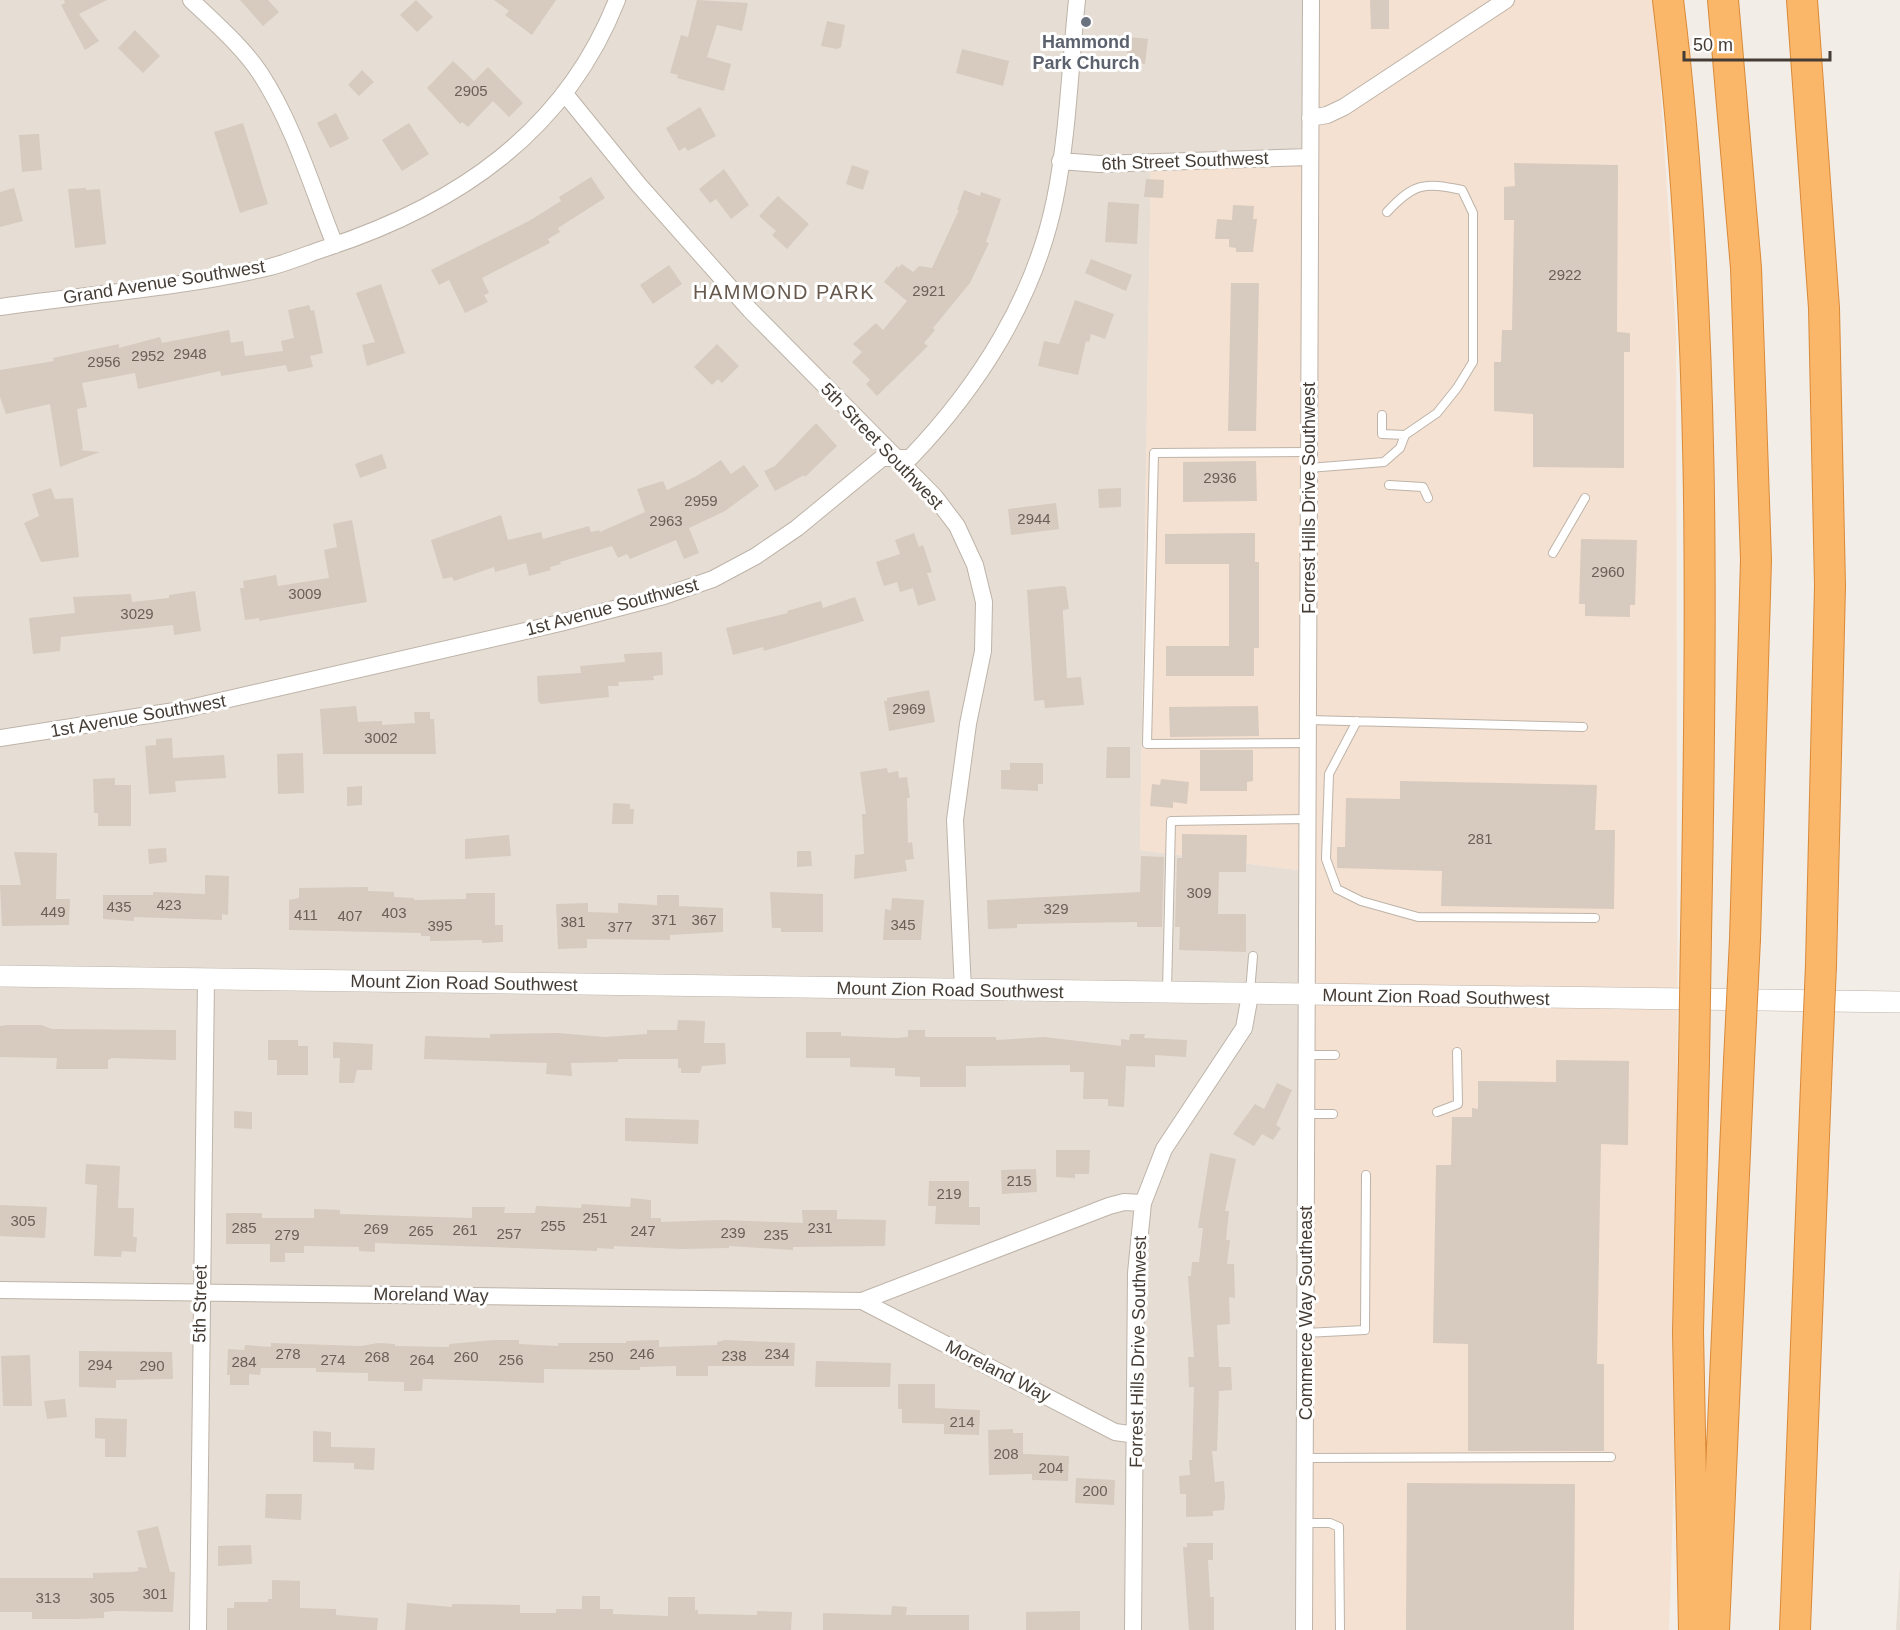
<svg xmlns="http://www.w3.org/2000/svg" width="1900" height="1630" font-family="Helvetica,sans-serif">
  <rect width="100%" height="100%" fill="#f2ede6"/>
  <!-- residential -->
  <path fill="#e6ded4" d="M0,0H1305L1304,159H1151L1140,850L1306,871L1298,1630H0Z
    M1900,1568V1630H1896Z"/>
  <!-- commercial -->
  <path fill="#f4e1d1" d="M1305,0H1655L1676,333L1678,1352L1669,1630H1298L1306,871L1140,850L1151,159H1304Z"/>
  <!-- building -->
  <path fill="#d7cabe" d="M64,0H107L79,14L99,41L85,50L61,5L65,3Z
    M240,0H268L279,12L263,26Z
    M416,0L433,17L417,32L400,15Z
    M494,0H556L532,35L505,15L509,11Z
    M697,0L748,3L742,31L717,25L707,57L731,64L724,91L677,78L678,75L670,73L681,35L688,37Z
    M1370,0H1389V29H1371Z
    M827,21L845,25L841,47L837,49L821,46Z
    M135,30L160,56L143,73L118,48Z
    M1129,37L1148,39L1145,64L1126,62Z
    M962,49L1009,61L1003,86L956,73Z
    M453,61L474,81L488,67L523,103L509,117L493,101L468,127L462,122L460,124L427,88Z
    M362,70L374,82L359,96L348,85Z
    M700,107L716,136L688,151L685,147L679,151L666,128Z
    M336,113L349,139L330,148L317,123Z
    M243,123L268,204L240,213L214,132Z
    M409,123L429,154L402,171L382,140Z
    M39,134L42,170L22,172L19,135Z
    M1514,163L1618,165L1617,332L1630,333V352H1624V468L1533,467V414L1494,411V362H1501L1502,330H1512L1514,220H1504V187L1515,186Z
    M852,165L869,171L863,190L846,184Z
    M724,169L749,205L731,219L716,199L710,203L699,189Z
    M591,177L605,198L558,228L560,232L548,239L550,243L482,278L489,293L484,295L488,302L465,313L449,280L439,285L431,270L529,221L561,201L559,197Z
    M1146,179L1164,180L1163,198L1144,197Z
    M14,188L23,221L0,227V192Z
    M86,188V190L100,189L106,244L75,248L68,189Z
    M964,190L980,196L981,192L1001,199L986,242L989,243L970,283L933,328L935,330L924,343L928,346L877,396L866,384L870,380L852,362L862,352L853,344L876,323L883,330L907,301L884,282L897,266L898,268L902,264L913,272L919,266L932,268L959,210H957Z
    M778,196L809,224L787,249L772,235L776,231L759,216Z
    M1108,202L1139,204L1137,244L1105,242Z
    M1233,205L1254,206L1253,219H1257L1253,252H1236V248L1229,247V239H1215L1217,219L1232,220Z
    M1091,259L1132,275L1126,291L1085,273Z
    M669,265L682,284L653,304L640,285Z
    M1231,283H1259L1256,431H1228Z
    M381,284L405,353L367,366L362,345L375,342L356,293Z
    M1075,300L1114,314L1105,339L1091,334L1089,342L1086,341L1078,375L1038,366L1044,341L1059,344Z
    M309,305L311,311L314,310L323,353L310,356L313,367L288,372L286,365L221,376L220,371L138,389L135,373L82,383L87,407L77,409L83,449L80,450L100,452L60,467L50,404L6,414L0,397V370L54,361L53,358L119,344V348L160,337L162,343L229,330L231,343L243,341L245,356L283,351L281,341L294,338L288,310Z
    M717,344L739,366L722,383L718,379L712,385L694,367Z
    M816,423L837,446L805,477L804,475L775,491L764,471L775,466Z
    M382,454L387,468L360,478L355,464Z
    M721,460L731,474L744,465L759,486L725,511L689,528L699,553L684,559L676,540L630,559L627,554L618,558L612,546L560,562L561,564L550,567L551,570L529,576L526,563L495,572L494,567L454,581L452,577L443,579L431,540L501,515L508,540L541,532L543,539L589,526L591,532L599,530L600,532L645,512L637,489L663,481L667,490L695,477Z
    M1256,461L1257,501L1183,502V462Z
    M51,488L55,499L73,498L79,557L41,562L24,523L39,516L32,494Z
    M1121,488V507L1099,508L1098,489Z
    M1056,503L1059,529L1011,535L1008,509Z
    M352,520L367,602L259,621V618L245,620L240,588H244L243,581L276,575L278,586L329,578L324,550L337,547L333,524Z
    M914,533L919,547L923,545L932,572L927,573L936,600L918,606L913,588L900,592L897,582L884,586L876,562L900,554L895,540Z
    M1255,533V562H1259V648H1254V676H1166V646H1229V564H1165V534Z
    M1581,539L1637,540L1635,605H1630V617L1585,616V604H1579Z
    M1062,586L1066,587L1069,609L1063,610V614L1067,678L1081,677L1084,705L1045,708L1044,700L1034,701L1027,590Z
    M195,591L201,631L174,635L173,625L61,637L60,651L33,654L29,618L75,613L73,597L131,594L132,602L169,598V595Z
    M855,597L864,621L764,651L763,647L733,655L726,628L788,613L787,611L821,601L823,608Z
    M662,652L663,675L653,676L654,680L618,682L619,686H608L609,697L541,704L538,701L537,676L581,673L580,666L625,662L624,654Z
    M929,690L935,722L889,731L884,701H887V698Z
    M356,706L358,722L382,721V725L415,723L414,712H430V719H434L436,754H323L320,709Z
    M1258,706L1259,736L1170,737L1169,707Z
    M172,738L173,758L224,755L226,778L175,781L176,792L149,794L145,746L156,745V739Z
    M1107,747H1130V778H1106Z
    M1200,750H1253V781L1247,782V791H1200Z
    M303,753L304,793L278,794L277,754Z
    M1010,763H1043V784H1038V791L1001,789V770H1010Z
    M887,768L888,773L898,771L899,778L907,777L910,798H907L908,843L912,842L914,859L905,860L907,871L854,879L855,855L864,854L862,814H866L860,772Z
    M115,778V785H131V826H98V813H94L93,779Z
    M1161,779L1189,782L1187,804L1173,802V808L1150,806L1152,784L1160,785Z
    M1400,781L1597,785L1595,830H1615L1614,909L1441,906L1442,871L1337,868V847H1345L1346,798L1400,799Z
    M362,786V805L347,806V787Z
    M613,803L630,804V809H634L633,824H612Z
    M1182,834L1247,835L1246,872H1219L1218,914H1246V952L1179,950L1180,927H1175L1177,858H1182Z
    M509,835L511,856L465,859V839Z
    M166,848L167,862L149,864L148,849Z
    M797,851H811L812,866L797,867Z
    M14,852L57,853L56,899H70L69,925L2,926L0,885H21Z
    M1141,856L1164,857L1162,927H1137V922L1017,924V928L988,929L987,900L1140,892Z
    M205,875L229,876L228,915L222,914V920L134,917V921L103,919V895H153V892L205,894Z
    M368,887V891L394,892V897L414,898V900L466,899V893H495V925H503V942L482,943V940L430,941V936H421V933L289,930V900L299,898V888Z
    M770,892L823,894V932H781V928H772Z
    M657,895H679V906L723,908V932L670,935V940L587,939V948L558,949L556,904L588,903V912L618,913V903L657,905Z
    M892,898L924,900L921,940H883L885,909L891,910Z
    M678,1020L705,1021L704,1043H725L726,1064L702,1066L700,1073H681V1068H678V1059H618V1062L571,1063L572,1076L546,1074L547,1063L424,1059L425,1036L490,1038V1034L558,1033L605,1037L647,1034V1030H677Z
    M7,1025H41L52,1029L176,1030V1060L112,1058L108,1060V1069H56L57,1058L0,1057V1026Z
    M908,1030H925V1037H996V1040L1044,1037L1121,1046V1039L1129,1040L1130,1034H1145L1144,1038L1187,1040L1186,1057L1155,1055V1067L1126,1066L1124,1107L1108,1106V1099H1083L1084,1072H1070V1065L966,1066V1087H920V1077L895,1076V1068L850,1067V1058H806V1032H841V1036L896,1038L908,1037Z
    M268,1040H298V1046H308V1075H277V1060H268Z
    M333,1042L373,1044L372,1070H357L354,1083H339L340,1058H333Z
    M1556,1060L1629,1061L1628,1145L1601,1144L1597,1364H1604V1451H1468V1344L1433,1343L1436,1165H1451L1452,1117H1472V1108L1478,1109V1081L1556,1082Z
    M1277,1083L1292,1090L1276,1125L1281,1128L1273,1140L1262,1134L1254,1146L1233,1134L1255,1104L1264,1109Z
    M234,1111L252,1112V1129L234,1128Z
    M625,1118L699,1120L698,1144L625,1141Z
    M1056,1150H1090L1089,1174H1075V1178L1056,1177Z
    M1210,1153L1236,1159L1225,1211H1229L1226,1240H1230L1227,1264H1234L1235,1298L1229,1297L1230,1324L1217,1325L1219,1367H1231L1232,1390L1219,1391L1217,1451H1212L1215,1482L1224,1481L1225,1498L1224,1510L1213,1511V1516L1186,1517V1494H1180L1179,1476L1190,1475L1189,1460H1192L1194,1387H1189L1188,1357H1194L1188,1276H1191L1192,1262H1199L1203,1228H1198Z
    M86,1164L120,1166L118,1208H134L133,1237H137L136,1252L122,1251L121,1257L94,1256L97,1185L85,1184Z
    M1036,1169L1037,1192L1002,1194L1001,1170Z
    M929,1181H969V1207H980V1225L935,1224L936,1206H928Z
    M631,1198L651,1200V1218H661V1222L721,1220L803,1223L802,1210H837V1219L886,1220L885,1246L793,1247V1250L729,1246V1248L681,1249L614,1246V1249L597,1248V1251L375,1243V1252L359,1251V1247L304,1246V1253H285V1262H270V1244H226V1213H262V1218H314V1209L340,1210V1214L472,1218V1207H505L504,1213H535L536,1206L581,1208L582,1204L630,1207Z
    M0,1205L47,1207L45,1238L0,1236Z
    M494,1340H519V1344L558,1346V1343H626V1341L659,1340V1347L717,1345V1342L725,1340L795,1343L794,1366H708V1376H676V1366L640,1367V1370L544,1369V1383L427,1379H423L422,1391H404V1382L368,1381V1373L316,1372V1368H261L260,1375L249,1374V1385H230V1375H227L228,1349L244,1350L245,1345L271,1347V1343L361,1346L378,1343L395,1344V1346L449,1347V1344Z
    M79,1351L172,1352L173,1379L116,1380V1388L79,1387Z
    M30,1355L32,1406H3L1,1356Z
    M816,1361L891,1363L890,1387H815Z
    M898,1384H935V1408L980,1410L979,1435L944,1434V1424L902,1423V1409H898Z
    M65,1399L67,1417L47,1419L44,1401Z
    M95,1418L127,1419L126,1457H105V1439L95,1438Z
    M1013,1429V1433H1023V1454L1069,1456L1068,1481L1032,1480V1474L989,1475L988,1430Z
    M313,1431L331,1432V1447L375,1448L374,1470L354,1469V1463L313,1462Z
    M1076,1478L1115,1480L1114,1505L1075,1503Z
    M1407,1483L1575,1484L1574,1630H1406Z
    M266,1494H302L301,1520L265,1518Z
    M158,1526L170,1572H175L173,1612L115,1611L104,1612V1618L77,1619H32V1612H0V1578H93V1573L132,1572L138,1571V1567L147,1568L137,1531Z
    M1187,1543H1213V1560H1208L1210,1597H1214V1630H1189L1183,1547H1187Z
    M251,1545L252,1564L218,1566V1546Z
    M272,1580L300,1581V1608L336,1609V1615L378,1618L377,1630H227V1608H234V1602H268V1599H272Z
    M582,1596H600V1609H613V1614L668,1616V1597H695V1610H698V1614L757,1615V1611L792,1612L791,1630H405L407,1603L452,1607V1604L520,1605V1613H556V1609H582Z
    M892,1606L907,1607L906,1615H969V1630H823V1613L891,1615Z
    M1080,1611V1630H1026V1612Z"/>
  <g fill="none" stroke-linecap="round" stroke-linejoin="round">
    <defs>
      <path id="service" d="M1382,415V434L1405,435L1437,413L1457,388L1473,362V213L1462,190C1424,182 1414,183 1387,212
        M1309,468L1384,462L1400,448L1405,435
        M1389,485L1423,487L1428,498
        M1553,553L1585,498
        M1308,720L1583,727
        M1357,721L1329,774L1326,859L1337,889L1361,901L1418,917L1595,918
        M1308,743L1147,744L1154,453L1309,452
        M1167,990L1171,821L1307,819
        M1250,992L1253,956
        M1306,1055H1335
        M1437,1112L1458,1104L1457,1052
        M1306,1114H1333
        M1305,1333L1365,1330L1366,1175
        M1305,1458L1611,1457
        M1305,1523H1330L1339,1527L1340,1630"/>
      <path id="minor" d="M191,0C215,23 242,46 260,73C294,125 312,188 335,245
        M565,94L639,185L750,310L935,497L957,526L975,565L984,602L983,651L968,724L955,820L963,990
        M1310,118L1327,115L1344,107L1506,0
        M1060,161L1099,164L1310,157
        M0,307C90,294 182,288 270,267C289,262 308,254 326,248C457,205 565,132 617,0
        M0,738L181,710L560,623L664,596L713,579L756,556L797,528L882,458H910C979,386 1035,298 1055,199C1068,135 1070,66 1077,0
        M0,1290L862,1301L1109,1206L1124,1202L1143,1203
        M862,1301L1115,1432L1136,1435
        M198,1630L206,979
        M1133,1630L1136,1273L1143,1203L1164,1149L1244,1028L1250,995
        M1304,1630L1311,0"/>
      <path id="tertiary" d="M0,976L1900,1002"/>
      <path id="motorway" d="M1668,0C1706,309 1702,624 1696,935
        M1723,0L1746,268L1756,560L1745,939
        M1802,0L1824,308L1830,586L1821,965
        M1694,1630L1688,1332L1694,1060
        M1714,1630L1739,1061
        M1795,1630L1817,1059"/>
    </defs>
    <!-- service casing -->
    <use href="#service" stroke="#beb3a8" stroke-width="10"/>
    <!-- minor casing -->
    <use href="#minor" stroke="#beb3a8" stroke-width="18"/>
    <!-- tertiary casing -->
    <use href="#tertiary" stroke="#beb3a8" stroke-width="22"/>
    <!-- motorway casing -->
    <use href="#motorway" stroke="#d98a39" stroke-width="32"/>
    <!-- service -->
    <use href="#service" stroke="#fff" stroke-width="8"/>
    <!-- minor -->
    <use href="#minor" stroke="#fff" stroke-width="16"/>
    <!-- tertiary -->
    <use href="#tertiary" stroke="#fff" stroke-width="21"/>
    <!-- motorway -->
    <use href="#motorway" stroke="#fab769" stroke-width="30"/>
    <defs>
      <path id="motorway-bridge" d="M1817,1059L1821,965
        M1694,1060L1696,935
        M1739,1061L1745,939"/>
    </defs>
    <!-- motorway-bridge casing -->
    <use href="#motorway-bridge" stroke="#d98a39" stroke-width="32" stroke-linecap="butt"/>
    <!-- motorway-bridge -->
    <use href="#motorway-bridge" stroke="#fab769" stroke-width="30"/>
  </g>
  <!-- markers -->
  <circle fill="#6b7280" stroke="#fff" stroke-width="2" cx="1086" cy="22" r="6"/>
  <g text-anchor="middle" stroke-width="6" stroke-linejoin="round" paint-order="stroke">
    <!-- number labels -->
    <g font-size="15" fill="#6a6057">
      <text x="471" y="96">2905</text>
      <text x="1565" y="280">2922</text>
      <text x="929" y="296">2921</text>
      <text x="190" y="359">2948</text>
      <text x="148" y="361">2952</text>
      <text x="104" y="367">2956</text>
      <text x="1220" y="483">2936</text>
      <text x="701" y="506">2959</text>
      <text x="1034" y="524">2944</text>
      <text x="666" y="526">2963</text>
      <text x="1608" y="577">2960</text>
      <text x="305" y="599">3009</text>
      <text x="137" y="619">3029</text>
      <text x="909" y="714">2969</text>
      <text x="381" y="743">3002</text>
      <text x="1480" y="844">281</text>
      <text x="1199" y="898">309</text>
      <text x="169" y="910">423</text>
      <text x="119" y="912">435</text>
      <text x="1056" y="914">329</text>
      <text x="53" y="917">449</text>
      <text x="394" y="918">403</text>
      <text x="306" y="920">411</text>
      <text x="350" y="921">407</text>
      <text x="664" y="925">371</text>
      <text x="704" y="925">367</text>
      <text x="573" y="927">381</text>
      <text x="903" y="930">345</text>
      <text x="440" y="931">395</text>
      <text x="620" y="932">377</text>
      <text x="1019" y="1186">215</text>
      <text x="949" y="1199">219</text>
      <text x="595" y="1223">251</text>
      <text x="23" y="1226">305</text>
      <text x="553" y="1231">255</text>
      <text x="244" y="1233">285</text>
      <text x="820" y="1233">231</text>
      <text x="376" y="1234">269</text>
      <text x="465" y="1235">261</text>
      <text x="421" y="1236">265</text>
      <text x="643" y="1236">247</text>
      <text x="733" y="1238">239</text>
      <text x="509" y="1239">257</text>
      <text x="287" y="1240">279</text>
      <text x="776" y="1240">235</text>
      <text x="288" y="1359">278</text>
      <text x="642" y="1359">246</text>
      <text x="777" y="1359">234</text>
      <text x="734" y="1361">238</text>
      <text x="377" y="1362">268</text>
      <text x="466" y="1362">260</text>
      <text x="601" y="1362">250</text>
      <text x="333" y="1365">274</text>
      <text x="422" y="1365">264</text>
      <text x="511" y="1365">256</text>
      <text x="244" y="1367">284</text>
      <text x="100" y="1370">294</text>
      <text x="152" y="1371">290</text>
      <text x="962" y="1427">214</text>
      <text x="1006" y="1459">208</text>
      <text x="1051" y="1473">204</text>
      <text x="1095" y="1496">200</text>
      <text x="155" y="1599">301</text>
      <text x="48" y="1603">313</text>
      <text x="102" y="1603">305</text>
    </g>
    <!-- worship labels -->
    <g font-size="18" font-weight="bold" fill="#5b616d" stroke="#fff">
      <text x="1086" y="48">Hammond<tspan x="1086" dy="21">Park Church</tspan></text>
    </g>
    <!-- street labels -->
    <g font-size="18" fill="#453d35" stroke="#fff">
      <text transform="translate(1185 161) rotate(-2)" y="6">6th Street Southwest</text>
      <text transform="translate(164 282) rotate(-9)" y="6">Grand Avenue Southwest</text>
      <text transform="translate(882 446) rotate(46)" y="6">5th Street Southwest</text>
      <text transform="translate(1309 498) rotate(-90)" y="6">Forrest Hills Drive Southwest</text>
      <text transform="translate(612 607) rotate(-15)" y="6">1st Avenue Southwest</text>
      <text transform="translate(138 716) rotate(-10)" y="6">1st Avenue Southwest</text>
      <text transform="translate(464 983) rotate(1)" y="6">Mount Zion Road Southwest</text>
      <text transform="translate(950 990) rotate(1)" y="6">Mount Zion Road Southwest</text>
      <text transform="translate(1436 997) rotate(1)" y="6">Mount Zion Road Southwest</text>
      <text transform="translate(431 1295) rotate(1)" y="6">Moreland Way</text>
      <text transform="translate(200 1304) rotate(-89)" y="6">5th Street</text>
      <text transform="translate(1306 1313) rotate(-90)" y="6">Commerce Way Southeast</text>
      <text transform="translate(1138 1352) rotate(-89)" y="6">Forrest Hills Drive Southwest</text>
      <text transform="translate(998 1371) rotate(27)" y="6">Moreland Way</text>
    </g>
    <!-- neighbourhood labels -->
    <g font-size="20" letter-spacing="1.5" fill="#67594d" stroke="#fff">
      <text x="784" y="299">HAMMOND PARK</text>
    </g>
  </g>
  <!-- scale -->
  <path d="M1684 51v9h146v-9" fill="none" stroke="#453d35" stroke-width="3"/>
  <text x="1693" y="51" font-size="18" fill="#453d35" stroke="#ffffff" stroke-width="4.5" paint-order="stroke">50 m</text>
</svg>
